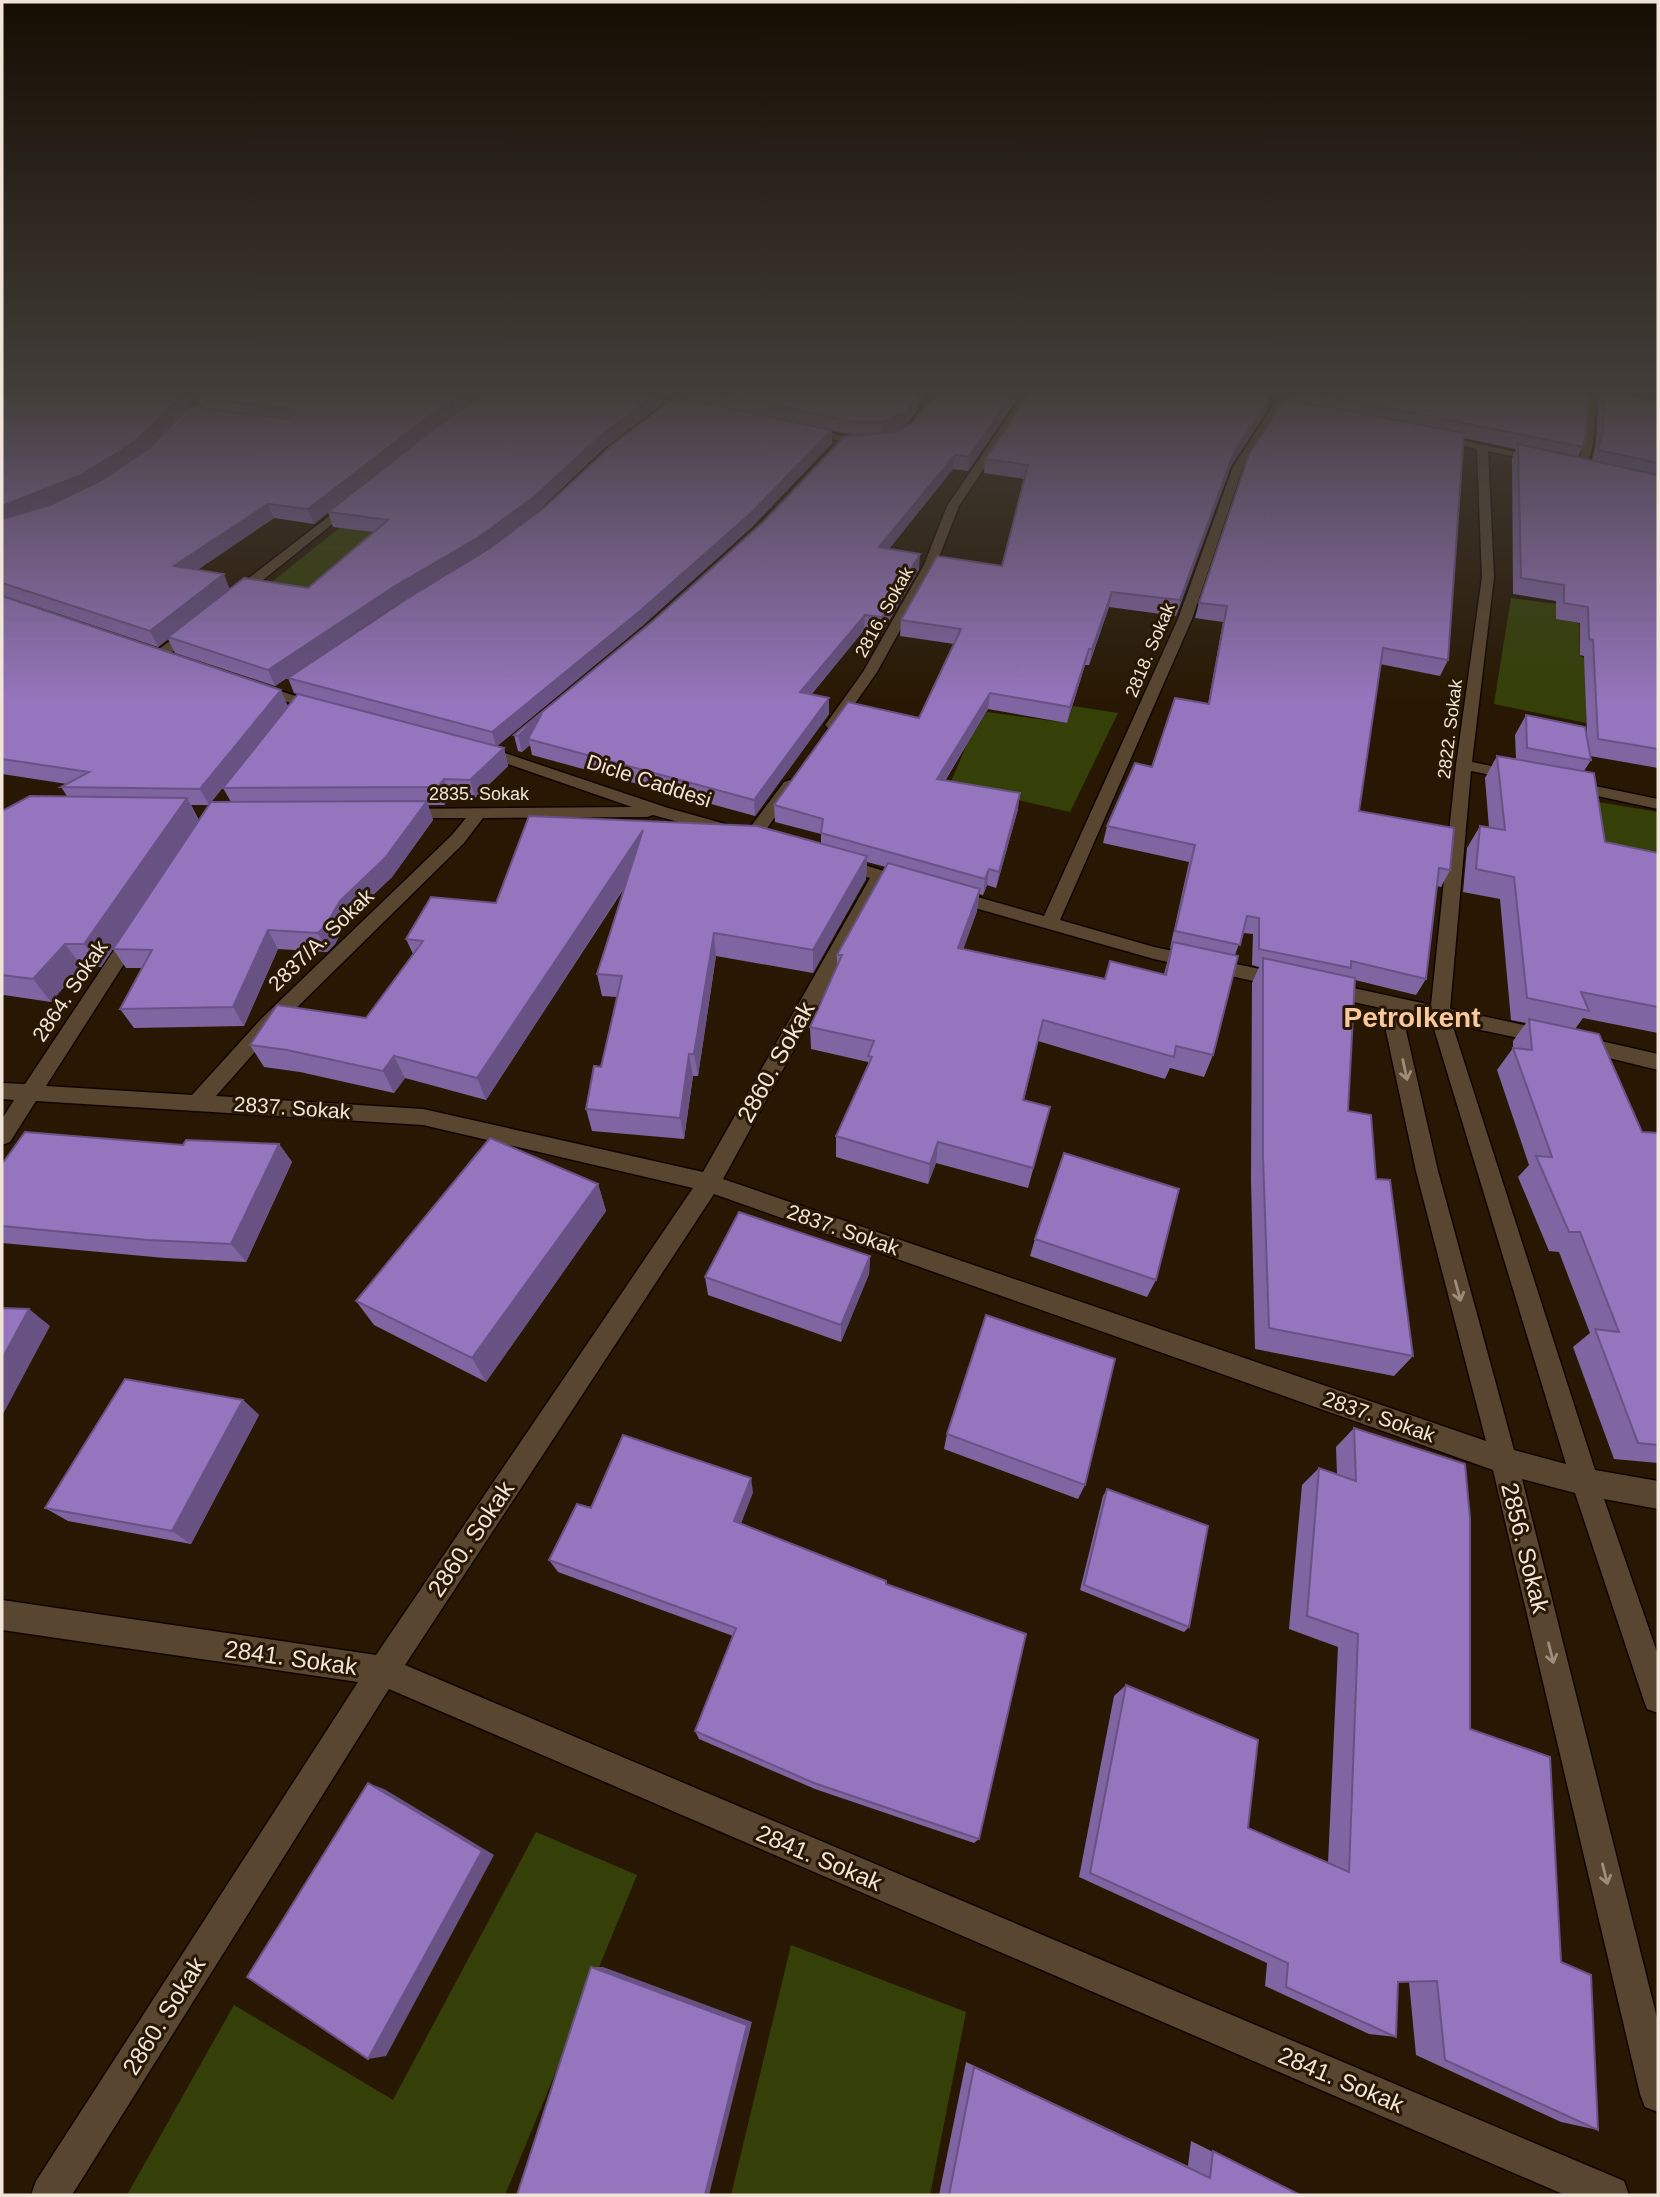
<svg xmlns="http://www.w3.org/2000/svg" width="1660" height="2197" font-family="Arial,sans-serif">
  <rect width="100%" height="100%" fill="#281803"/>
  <!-- green -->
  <path fill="#354008" d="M348,521L394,526L327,599L263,589Z
    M1511,598L1556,604V619L1579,623L1580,655L1586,660V723L1494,704Z
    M1073,706L1118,713L1070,812L950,784L967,744L987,712L1067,723Z
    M1580,799L1658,812V879L1587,848Z
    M536,1832L637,1875L505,2195H127L234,2005L393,2100Z
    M791,1945L966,2012L930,2195H731Z"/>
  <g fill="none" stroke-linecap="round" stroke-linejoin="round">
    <defs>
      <path id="minor" d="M203,393H214L182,430H174V426Z
        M622,393H643L701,407L696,410Z
        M929,393H939L918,429H910L909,427Z
        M1024,393H1034L959,506L936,565L877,672L838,728H828L825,725L863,672L924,565L947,506Z
        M1281,393H1291L1243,467L1192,619L1060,920L1154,947L1284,974L1291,976L1294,981L1291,986L1284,988L1154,959L947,900L944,896L953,890L1044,916L1178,619L1233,467Z
        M1586,393H1596L1593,443L1587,469L1582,472L1577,469L1583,443Z
        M1652,393H1658V396L1654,395Z
        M807,427L856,439L857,441L852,444L803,432V428Z
        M1436,434L1546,459L1541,462L1488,451L1494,577L1472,762L1521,772L1523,775L1515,780L1471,771L1450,1009L1547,1030L1554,1032L1557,1037L1554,1042L1547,1044L1452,1024L1595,1470L1658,1481V1509L1604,1499L1658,1655V1713L1647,1709L1643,1698L1575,1493L1522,1479L1658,2022V2112L1645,2107L1640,2094L1493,1470L714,1194L405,1665L1624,2181L1629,2195H1565L389,1689L72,2195H31L36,2181L358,1682L2,1630V1600L376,1655L693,1188L423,1125L36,1101L10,1142L2,1145V1119L14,1100L2,1099V1083L25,1084L126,932H140L142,936L46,1086L192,1095L262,1018L452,835L466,818H403L397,817L395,813L397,809L632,807L473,752L470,749L473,746L478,744L668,808L736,827L738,831L730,836L653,815L647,817L483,818L464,843L276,1028L216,1096L423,1109L703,1172L870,878L835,868L832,864L835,860L841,858L914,880L917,884L908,890L885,883L723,1179L1486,1441L1416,1171L1381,1008L1326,996L1319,994L1316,989L1319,984L1326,982L1431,1005L1456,765L1482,577L1477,449L1432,439L1431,437ZM1402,1013L1431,1019L1566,1464L1514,1450L1438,1171Z
        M350,500L360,502L238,600H228V594Z
        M194,624L199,625V631L166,657H156V651Z
        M256,683L323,705L325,708L318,712L251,690L249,687Z
        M790,780L798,785L758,841H746L744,837L746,833L784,782Z
        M1571,781L1658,799V809L1565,789L1563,786Z
        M1579,1036L1658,1054V1070L1572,1049L1569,1044L1572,1039Z"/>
    </defs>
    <!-- minor casing -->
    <use href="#minor" stroke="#100400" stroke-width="3"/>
    <!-- minor -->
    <use href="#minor" fill="#594630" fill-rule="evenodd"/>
  </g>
  <!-- wall -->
  <path fill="#8065a3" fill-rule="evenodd" d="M2,393H201L179,418L203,409L198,398L202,393H926L914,415L904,427L891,432L1021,393L968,471L953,469L889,549L919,569L882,633L864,630L811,695L829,714L755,816L532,755L530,745L522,752L518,751L514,735L654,620L763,522L855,435L832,431V443L752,527L642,626L497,746L504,748L508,766L475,798L450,797L444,805H428L433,820L392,877L348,919L335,944L327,952L278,949L244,1026L134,1028L120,1009L142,968H126L113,949L159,880L101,967L82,966L51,1002L4,995L2,997V811L67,796L61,787L67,784L2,774V595L288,706L211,802H231L223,788L298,694L294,693L288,678L490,548L546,506L676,397L660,394L661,405L602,450L537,512L483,552L400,602L275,686L175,653L168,639L158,647L2,595ZM328,512L333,527L373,532L308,588L230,589L197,570L274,518L314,524ZM191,805H209L199,820Z
    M1030,393H1279L1274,399L1270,398L1267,410L1231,466L1176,616L1109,607L1089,665H1085L1067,723L988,709L945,781L1018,809L996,888L987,885L983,895L979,894L977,911L963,949L1105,979L1164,974L1171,948H1170L1189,862L1103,843L1107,826L1152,767L1208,704L1223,622L1195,618L1199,603L1289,400L1291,393H1589L1583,447L1578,457L1592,460L1596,443L1599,393H1629V397L1658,402V768L1590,756L1591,760L1584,771L1605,842L1658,853V1033L1583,1018L1575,1029L1642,1132L1658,1133V1463L1614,1459L1573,1347L1590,1333L1559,1252L1549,1251L1518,1177L1529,1165L1497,1070L1513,1048V1041L1526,1023L1511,1020L1500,899L1463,892L1467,848L1480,826L1489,828L1485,778L1497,756L1516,759L1515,735L1526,715L1587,735L1584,656L1580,655V623L1556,619V601L1513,594L1512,458L1516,449L1464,438L1448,660L1440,676L1380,664L1359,811L1450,870L1441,887L1437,886L1426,979L1416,995L1355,980L1348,1111L1376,1179L1413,1356L1394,1376L1255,1349L1251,1180L1252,983L1259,967L1252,965L1253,934L1243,933L1235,955L1213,1055L1204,1077L1170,1068L1165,1079L1038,1041L1024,1100L1050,1107L1028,1188L936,1163L928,1184L836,1157V1136L868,1067V1062L811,1049L810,1027L837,966V955L886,867L867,862L866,879L813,973L716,956L698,1076H693L684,1139L592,1131L586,1109L601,1067L617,997L602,996L597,974L625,887L486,1100L405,1078L394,1093L300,1072L264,1067L250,1045L366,1018L413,954L406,939L496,903L821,843V834L775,822L774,805L919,718L954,644L900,636L901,620L1002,566L1025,479L984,473L985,459Z
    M279,1144L292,1162L246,1262L165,1258L2,1243V1164Z
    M598,1184L606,1211L486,1382L374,1325L356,1301Z
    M1035,1239L1156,1280L1147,1297L1030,1256Z
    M870,1256L869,1274L841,1342L708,1295L705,1277Z
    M243,1400L259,1415L191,1544L68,1521L45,1508Z
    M1354,1428L1561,1962L1598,2130L1561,2122L1416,2055L1409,1982H1398L1396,2037L1369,2034L1265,1986L1267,1963L1079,1877L1114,1696L1126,1685L1248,1828L1328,1863L1338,1647L1289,1629L1302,1485L1319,1468L1337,1474L1336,1447Z
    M947,1434L1085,1485L1078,1499L944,1449Z
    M1107,1489L1189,1627L1184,1632L1080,1590L1103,1496Z
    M753,1492L741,1523L886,1584L979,1839L974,1843L815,1789L699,1739L695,1731L733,1636L558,1572L549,1560L591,1508Z
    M966,2062L1188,2166L1191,2141L1300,2195H939Z"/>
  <!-- shaded-wall -->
  <path fill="#685284" d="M184,393H201L158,440L88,489L2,524V506Z
    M464,393H486L427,434L314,524L308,509L424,420Z
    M658,393H660L661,405L602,450L537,512L483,552L400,602L275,686L268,670L395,586Z
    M920,393H926L914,415L904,427L882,435V422Z
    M1013,393H1021L968,471L969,457Z
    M1271,396L1267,410L1231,466L1176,616L1180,600L1234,452Z
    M832,430V443L752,527L642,626L496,747L492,732Z
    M955,455L953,469L878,562L879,547Z
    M268,504L274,518L181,581L174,566Z
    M920,554L919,569L882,633V617Z
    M224,574L230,590L158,647L150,631Z
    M1112,592L1109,607L1089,665L1092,649Z
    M865,615L864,630L800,708V692Z
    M1089,649L1085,665L1067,723L1070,707Z
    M281,690L288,706L209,805L200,789Z
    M990,693L988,709L935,796L937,779Z
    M829,698V714L755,816L754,800Z
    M542,713L528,739L530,745L522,752L518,736Z
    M504,748L508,766L475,798L470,780Z
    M444,779L450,797L444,805L438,787Z
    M1020,793L1018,809L996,888L999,872Z
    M187,798L199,821L101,967L84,944Z
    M427,801L433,820L392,877L348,919L335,944L327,952L318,933L340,901Z
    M643,830L646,853L486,1100L477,1078Z
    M867,856L866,879L813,973V950Z
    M989,869L987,885L983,895L985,879Z
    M980,889L977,911L956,970L958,948Z
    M268,930L278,949L244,1026L233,1007Z
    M714,933L716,956L698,1076L694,1054Z
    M65,944L82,966L51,1002L33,979Z
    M689,1054L693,1076L684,1139L680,1118Z
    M394,1056L405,1078L394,1093L383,1071Z
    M938,1142L936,1163L928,1184L930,1164Z
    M279,1144L292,1162L246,1262L231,1244Z
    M598,1184L606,1211L486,1382L472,1358Z
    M870,1256L869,1274L841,1342V1325Z
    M29,1309L50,1326L2,1416V1359Z
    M243,1400L259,1415L191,1544L172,1531Z
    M751,1478L753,1492L737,1534L734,1521Z
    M368,1783L384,1789L494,1855L386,2056L368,2059Z
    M591,1967H603L752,2022L709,2195H705Z
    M966,2062L1188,2166L1210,2178L974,2067Z"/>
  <!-- building -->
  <path fill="#9575bd" stroke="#685284" stroke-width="2" d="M2,393H184L152,426L130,445L81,475L2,506Z
    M202,393H464L424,420L308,509L268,504L174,566L224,574L150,631L2,583V519L50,505L102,480L150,447L189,407L287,419L295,413L288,408L198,398Z
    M486,393H658L600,436L534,497L479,537L395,586L268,670L168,637L244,578L308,588L388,520L328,512L435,428Z
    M718,393H920L915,401L905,413L882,422H854Z
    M935,393H1013L969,457L955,455L879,547L920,554L882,617L865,615L800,692L829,698L754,800L528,739L542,713L518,736L514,735L654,620L763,522L845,436L894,432L913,423L932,400Z
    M1030,393H1257L1271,396L1234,452L1180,600L1112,592L1092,649H1089L1070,707L990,693L937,779L1020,793L999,872L989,869L985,879L821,833L823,819L774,805L848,702L919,718L961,629L901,620L937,556L1002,566L1028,465L985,459Z
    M1314,393H1589L1587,429L1583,447Z
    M1604,393H1629V397L1658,402V463L1598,450L1603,429Z
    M676,397L832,430L751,513L640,611L492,732L288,678L408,598L490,548L546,506L612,445Z
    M1285,399L1464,433L1448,660L1383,648L1359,811L1454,828L1450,870L1439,868L1426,979L1351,961V968L1259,949V918L1247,916L1240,945L1175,931L1195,845L1107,826L1135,763L1152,767L1175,698L1209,704L1227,606L1199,603L1249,454Z
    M1518,444L1658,475V749L1598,739L1593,640L1589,639L1588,607L1564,603V585L1521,578Z
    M2,596L281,690L200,789L61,787L89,772L2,759Z
    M298,694L504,748L470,780L444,779L438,787L223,788Z
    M1526,715L1585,727L1591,760L1527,748Z
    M1497,756L1594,773L1605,842L1658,853V1007L1581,992L1589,1011L1527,998L1514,877L1476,869L1480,826L1505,830Z
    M30,796L187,798L84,944H65L33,979L2,975V811Z
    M427,801L385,858L340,901L326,925L318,933L268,930L233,1007L120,1009L152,950L113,949L211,802Z
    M529,816L757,826L867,856L813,950L714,933L694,1054H689L680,1118L586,1109L594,1066L601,1067L622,976L597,974L643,830L477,1078L394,1056L383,1071L287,1050L250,1045L277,1005L366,1018L423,941L406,939L431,897L496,903Z
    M888,863L980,889L958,948L1105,979L1110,961L1166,975L1173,942L1238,956L1213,1055L1176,1046L1174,1057L1043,1020L1023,1100L1050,1107L1033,1168L938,1142L930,1164L836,1136L872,1057L868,1056L874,1041L810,1027L842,955H837Z
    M1263,958L1355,978L1348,1111L1371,1115L1376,1179L1390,1180L1413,1356L1269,1328L1263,1157Z
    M1529,1019L1599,1034L1642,1132L1658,1133V1445L1638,1443L1595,1329L1619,1332L1580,1232H1569L1536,1156L1552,1157L1513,1048L1532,1050Z
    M25,1132L183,1145L186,1140L279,1144L231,1244L148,1240L2,1226V1164Z
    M490,1138L598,1184L472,1358L356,1301Z
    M1064,1153L1179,1189L1156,1280L1035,1239Z
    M739,1212L870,1256L841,1325L705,1277Z
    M2,1308L29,1309L2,1359Z
    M986,1315L1115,1359L1085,1485L947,1434Z
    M125,1379L243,1400L172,1531L45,1508Z
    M1354,1428L1465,1464L1470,1518V1729L1550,1757L1561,1962L1591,1975L1598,2130L1445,2060L1437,1981L1398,1982L1396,2037L1286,1987L1288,1963L1090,1873L1126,1685L1258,1740L1248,1828L1349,1872L1358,1634L1307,1616L1319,1468L1356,1481Z
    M623,1435L751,1478L734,1521L886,1581V1584L1026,1634L979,1839L814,1783L695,1731L736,1628L549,1560L577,1504L591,1508Z
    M1107,1489L1208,1526L1189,1627L1084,1585Z
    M368,1783L482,1851L368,2059L247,1977Z
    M591,1967L747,2025L705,2195H517Z
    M974,2067L1210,2178L1213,2151L1300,2195H949Z"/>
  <!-- one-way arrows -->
  <defs><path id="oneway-shaft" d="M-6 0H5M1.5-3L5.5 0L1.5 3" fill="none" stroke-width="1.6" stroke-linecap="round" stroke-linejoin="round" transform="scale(1.75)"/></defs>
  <g stroke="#9d8e7c">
    <use href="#oneway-shaft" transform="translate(1405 1070) rotate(78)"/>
    <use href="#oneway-shaft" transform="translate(1458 1291) rotate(75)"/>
    <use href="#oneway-shaft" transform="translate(1551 1653) rotate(76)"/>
    <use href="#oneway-shaft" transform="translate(1605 1874) rotate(76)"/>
  </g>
  <!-- sky -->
  <linearGradient id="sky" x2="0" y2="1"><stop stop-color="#160d02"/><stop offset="0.56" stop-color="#423d39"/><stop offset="1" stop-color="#423d39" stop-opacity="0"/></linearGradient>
  <rect width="1660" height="701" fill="url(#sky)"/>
  <g text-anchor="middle" stroke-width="6" stroke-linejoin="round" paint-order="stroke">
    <!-- far-street labels -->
    <g font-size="18" fill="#f0e5d8" stroke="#281803">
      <text transform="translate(884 612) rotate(-61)" y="6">2816. Sokak</text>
      <text transform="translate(1150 650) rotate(-67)" y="6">2818. Sokak</text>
      <text transform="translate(1450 729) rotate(-83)" y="6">2822. Sokak</text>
      <text x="479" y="800">2835. Sokak</text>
    </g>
    <!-- street labels -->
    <g font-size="21" fill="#f0e5d8" stroke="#281803">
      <text transform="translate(649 781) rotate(18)" y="7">Dicle Caddesi</text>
      <text transform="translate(321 940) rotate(-44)" y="7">2837/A. Sokak</text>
      <text transform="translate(70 991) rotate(-56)" y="7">2864. Sokak</text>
      <text transform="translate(292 1108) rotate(4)" y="7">2837. Sokak</text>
      <text transform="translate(843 1230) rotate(19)" y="7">2837. Sokak</text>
      <text transform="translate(1379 1417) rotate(19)" y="7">2837. Sokak</text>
    </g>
    <!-- near-street labels -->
    <g font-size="24" fill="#f0e5d8" stroke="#281803">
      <text transform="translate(776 1062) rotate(-61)" y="8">2860. Sokak</text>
      <text transform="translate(471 1539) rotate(-56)" y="8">2860. Sokak</text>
      <text transform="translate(1525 1548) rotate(76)" y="8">2856. Sokak</text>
      <text transform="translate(291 1658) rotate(8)" y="8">2841. Sokak</text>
      <text transform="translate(819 1858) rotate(23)" y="8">2841. Sokak</text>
      <text transform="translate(164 2016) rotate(-58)" y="8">2860. Sokak</text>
      <text transform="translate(1341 2080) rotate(23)" y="8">2841. Sokak</text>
    </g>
    <!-- district labels -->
    <g font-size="28" font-weight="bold" fill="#fac99e" stroke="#281803">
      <text x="1412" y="1027">Petrolkent</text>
    </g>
  </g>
  <!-- border -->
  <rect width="1660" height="2197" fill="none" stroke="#f0e5d8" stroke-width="7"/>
</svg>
